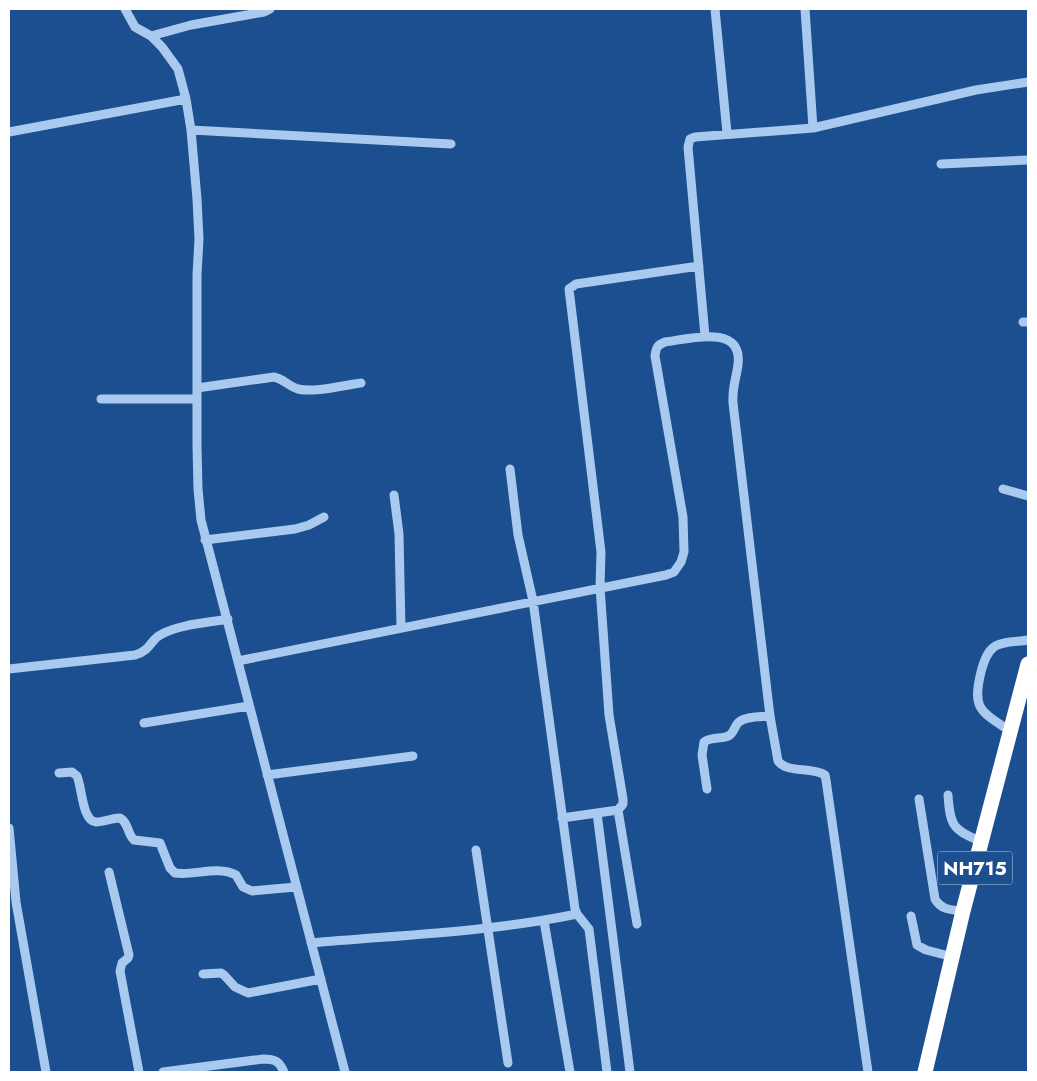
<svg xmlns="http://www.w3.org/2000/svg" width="1037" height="1081" font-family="Jost,sans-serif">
  <rect width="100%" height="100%" fill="#1b4f8f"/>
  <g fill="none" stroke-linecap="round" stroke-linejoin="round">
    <!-- minor -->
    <path stroke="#a9c9ee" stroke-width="9" d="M125,9L135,27L151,36L162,47L178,69L186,99L191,130L197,199L199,239L197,275V446L198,489L201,520L345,1072
      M715,9L727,133
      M805,9L813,128
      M151,36L191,25L264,12L270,9
      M191,130L451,144
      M9,132L186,99
      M941,164L1028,160
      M1023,322H1028
      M705,336L688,147L690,139L695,137L813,128L976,90L1028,82
      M197,388L274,377C283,379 289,386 298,389C315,393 344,385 361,383
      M101,399H197
      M510,469L518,535L533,601L575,909L577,914L589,929L607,1072
      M1003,489L1028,496
      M394,495L399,534L401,628
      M205,540L295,529L309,525L324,517
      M238,661L666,575L674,572L681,562L684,552L683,517L655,356C656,348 657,345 665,342C689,339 743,323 738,365C736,379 732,388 733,403L770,716L778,761C788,774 811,766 825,775L826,780L868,1072
      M9,669L135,655C153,649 149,640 162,634C181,624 207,623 228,619
      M144,723L249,706
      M1010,731C980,711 972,709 981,672C983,664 987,652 994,647C1002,641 1018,642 1028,640
      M59,773L72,772L77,776C82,787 82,821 96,822C104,822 112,818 120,818C129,823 127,834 134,840L160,843L170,868L175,873C195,876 217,865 236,875L243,887L252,891L296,887
      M267,775L413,756
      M707,789L702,755L704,742C712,736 723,740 730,735C734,732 735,725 739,722C746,716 761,717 770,716
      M948,795C950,826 953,830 982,842
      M919,799L935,899C941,910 952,910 963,911
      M597,813L630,1072
      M562,818L618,810
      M9,828L16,902L46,1072
      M476,850L508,1063
      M109,872L129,955L128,958L122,963L120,971L139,1072
      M911,916L917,945L926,950L953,957
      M544,921L570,1072
      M637,924L618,810L623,804V799L609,715L600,587L601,552L569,289L576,284L699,266
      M311,943C399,935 490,932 577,914
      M203,974L221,973L224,975L235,987L248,993L321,979
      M163,1072L263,1059C275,1059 279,1061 284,1072"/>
    <!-- highway -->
    <path stroke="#fff" stroke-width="15" d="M925,1072L963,911L1028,664"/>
  </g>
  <g text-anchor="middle" stroke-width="5" stroke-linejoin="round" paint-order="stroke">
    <!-- shield labels -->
    <rect fill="#1b4f8f" stroke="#bbcadd" stroke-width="1" x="937.5" y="851.5" width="75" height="33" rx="4"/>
    <g font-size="19" font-weight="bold" fill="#fff">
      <text x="975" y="875">NH715</text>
    </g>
  </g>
  <!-- border -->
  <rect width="1037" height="1081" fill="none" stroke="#ffffff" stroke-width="20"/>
</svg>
